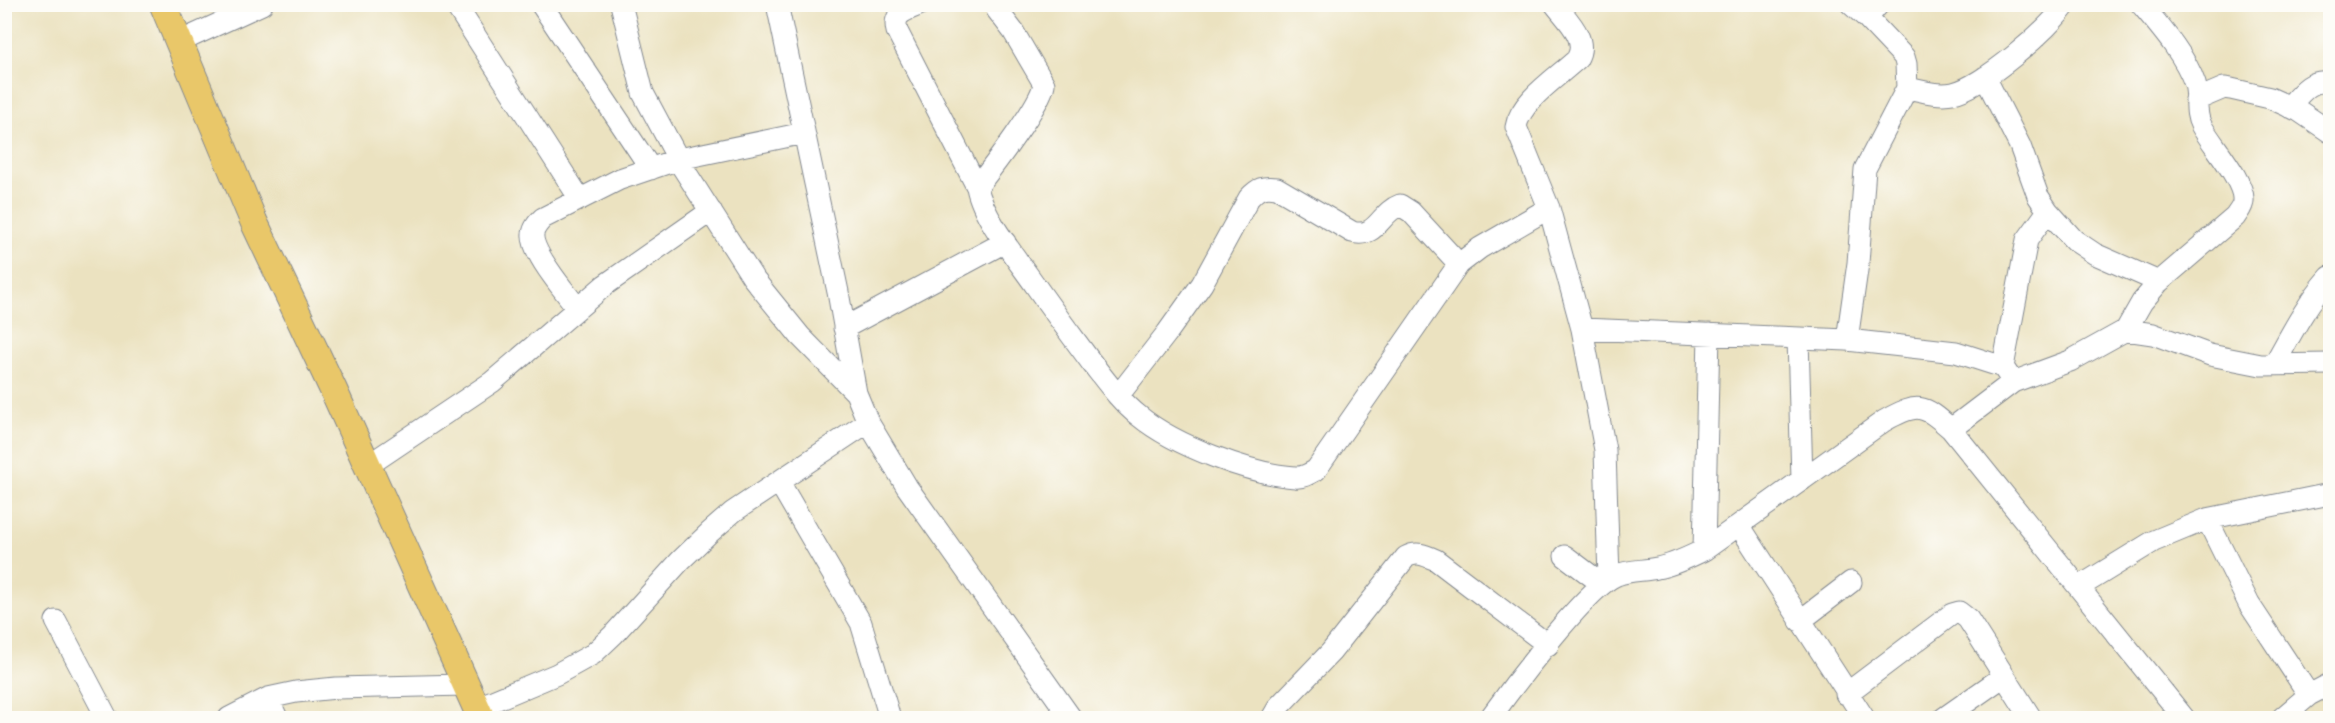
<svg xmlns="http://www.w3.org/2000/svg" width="2335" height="723" font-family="Sriracha,sans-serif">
  <rect width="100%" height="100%" fill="#fdfcf7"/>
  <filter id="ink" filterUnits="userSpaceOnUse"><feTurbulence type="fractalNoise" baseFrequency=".0167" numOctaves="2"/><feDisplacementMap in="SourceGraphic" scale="12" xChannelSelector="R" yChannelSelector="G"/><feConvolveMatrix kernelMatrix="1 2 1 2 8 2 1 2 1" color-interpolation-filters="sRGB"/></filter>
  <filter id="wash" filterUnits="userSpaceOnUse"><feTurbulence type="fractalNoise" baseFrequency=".008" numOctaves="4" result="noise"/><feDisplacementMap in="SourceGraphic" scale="24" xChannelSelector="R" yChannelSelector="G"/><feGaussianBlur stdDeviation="1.35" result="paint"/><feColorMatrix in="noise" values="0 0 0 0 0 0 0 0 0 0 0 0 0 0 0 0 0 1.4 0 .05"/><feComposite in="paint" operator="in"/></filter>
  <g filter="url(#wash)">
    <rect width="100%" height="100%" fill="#ebe2c0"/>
  </g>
  <g filter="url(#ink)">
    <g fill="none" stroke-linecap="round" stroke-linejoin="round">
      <defs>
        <path id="minor" d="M455,4L580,199
          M541,4L651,169
          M621,4L643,93L683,168L753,278L800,336L856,393
          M777,4L838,292L856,393L868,422L907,487L1071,718
          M921,4C907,11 892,12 897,31L977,187
          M1001,4L997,10L1013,31L1044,84C1041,104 992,168 977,187C983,218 1017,259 1035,285C1053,311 1072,336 1091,362C1106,381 1120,401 1139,416C1174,445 1250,474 1295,477C1303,478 1309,474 1316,470L1459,264L1480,248L1549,208
          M1555,4C1567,20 1589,39 1577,59C1558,77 1520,101 1516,127L1549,208L1582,329L1605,450L1609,579
          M1851,4L1867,18L1879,4
          M1867,18L1904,57L1906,64L1907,88L1865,169L1858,263L1847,340L1956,352L2003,367L2013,382
          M179,42L262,4
          M1985,77L2020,146L2038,196L2048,211L2074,240L2095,254L2159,282
          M1907,88C1922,91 1938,96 1953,93C1981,88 2051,28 2066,4
          M2196,100L2224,88L2231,89L2270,98L2299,111L2330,132
          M2289,107C2300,94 2312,77 2330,83
          M577,308C566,292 531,253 533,234C534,227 538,223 543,218L620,179L679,159L804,133
          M844,328L1005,242
          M1582,329L1847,340
          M2126,330L2142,302L2159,282L2235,217C2238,212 2243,207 2243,201C2245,181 2211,144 2201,125C2194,112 2199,98 2195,84C2185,55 2161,28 2141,4
          M1798,338L1802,480
          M2274,365C2291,334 2307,303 2330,277
          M2003,367L2027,240L2048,211
          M1118,396L1167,333L1202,284L1249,198C1258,188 1263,186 1277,188L1352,232C1377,239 1380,212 1400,205L1411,212L1459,264
          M1951,429L2013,382L2070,361L2126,330L2153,334L2210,355L2261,365L2330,364
          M367,466L492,382L605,285L711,211
          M779,482L861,623L890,718
          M2207,519L2249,604L2309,695
          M1739,525L1864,718
          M1704,550L1709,334
          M1565,556L1602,584
          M2079,587L2154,541L2207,519L2330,494
          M56,621L107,718
          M1800,621L1851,582
          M1846,694L1952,614L1959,612L1968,619L2031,718
          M268,698L277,718
          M476,708L557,674L593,654L613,635L681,560L709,533L733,512L868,422
          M229,718L268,698L296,692L336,688L465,685
          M1272,718L1279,706L1331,652L1406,557C1417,551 1425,555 1436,560L1548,645
          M1490,718C1510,690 1588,586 1617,575C1629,570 1644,571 1657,568C1674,565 1689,557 1704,550L1884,421C1918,402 1923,404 1951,429L2184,718
          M1944,718L2004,676
          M2282,718L2309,695L2330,684"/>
        <path id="major" d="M163,4L254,222L333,389L481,718"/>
      </defs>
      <!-- minor casing -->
      <use href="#minor" stroke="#83888f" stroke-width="23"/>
      <!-- major casing -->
      <use href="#major" stroke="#83888f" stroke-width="29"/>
      <!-- minor -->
      <use href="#minor" stroke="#fff" stroke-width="21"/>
      <!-- major -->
      <use href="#major" stroke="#e9c769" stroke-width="27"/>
    </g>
  </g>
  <!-- margin -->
  <rect width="2335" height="723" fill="none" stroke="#fdfcf7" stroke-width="24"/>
</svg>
